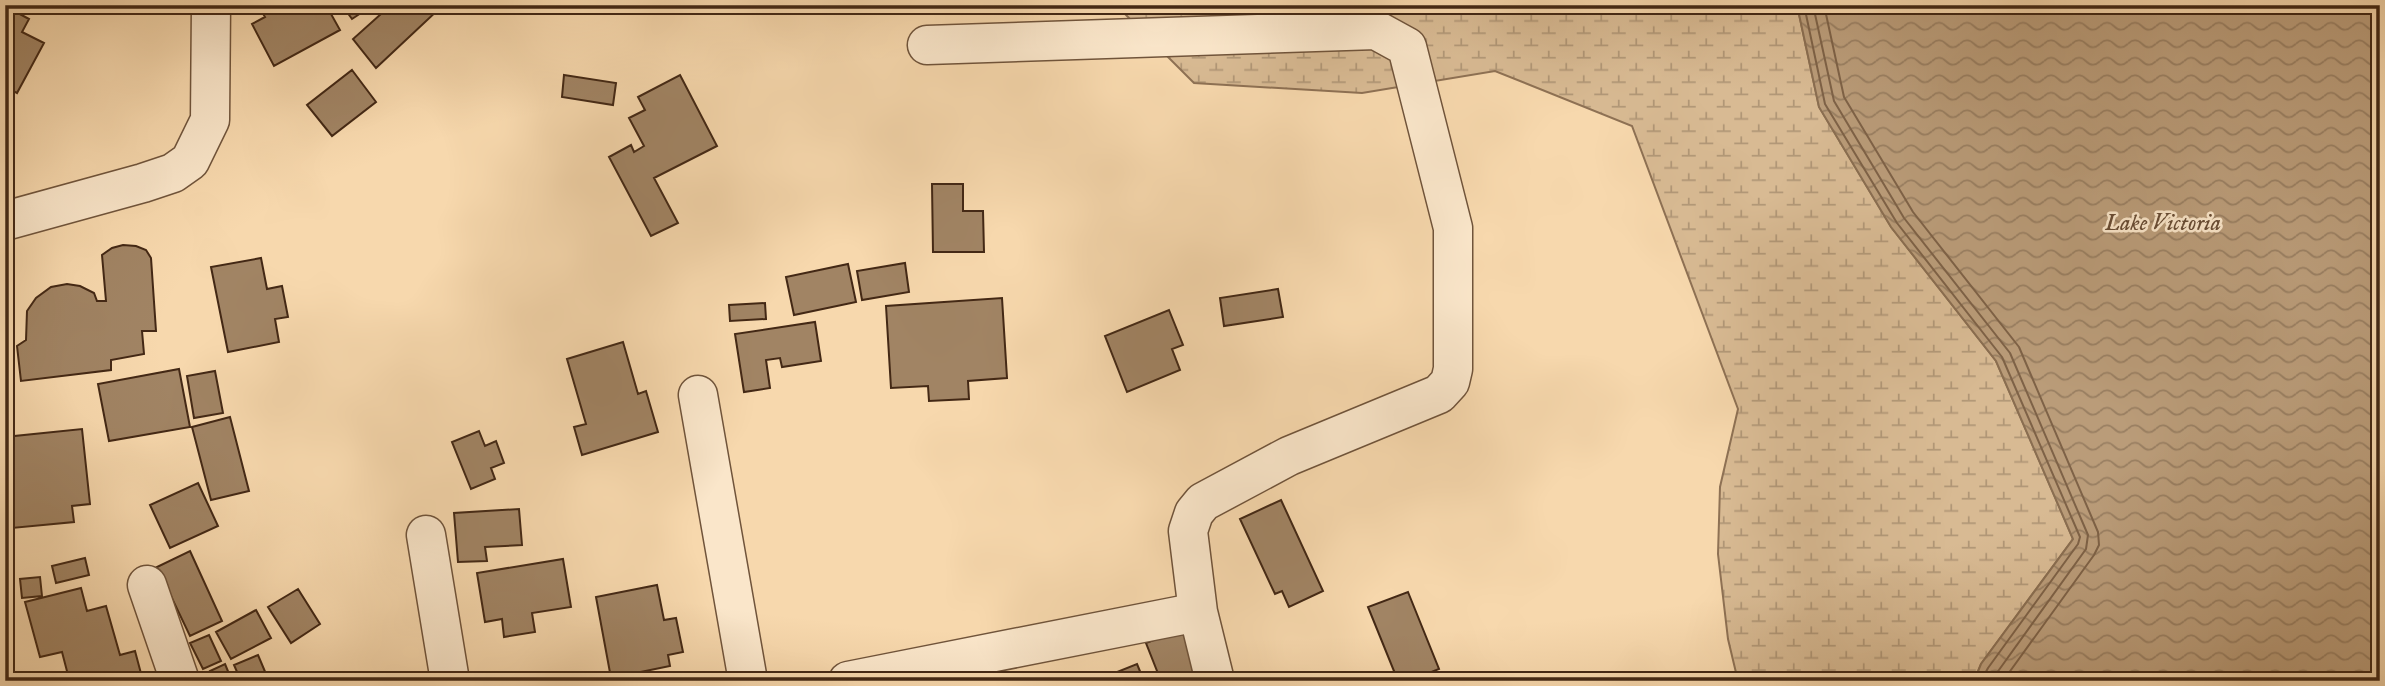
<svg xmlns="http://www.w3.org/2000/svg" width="2385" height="686" font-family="'IM FELL English',serif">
  <defs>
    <pattern id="wetland-marsh" width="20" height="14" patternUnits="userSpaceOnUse" patternTransform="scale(1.75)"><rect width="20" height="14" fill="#d8ba93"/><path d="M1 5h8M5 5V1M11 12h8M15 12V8" fill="none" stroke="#b19777"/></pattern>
    <pattern id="water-waves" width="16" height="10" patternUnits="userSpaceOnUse" patternTransform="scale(1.75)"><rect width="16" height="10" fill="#ba9c79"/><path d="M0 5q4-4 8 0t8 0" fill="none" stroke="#997f62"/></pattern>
  </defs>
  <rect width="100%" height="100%" fill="#f7d8ad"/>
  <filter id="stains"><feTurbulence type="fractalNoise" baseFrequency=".00286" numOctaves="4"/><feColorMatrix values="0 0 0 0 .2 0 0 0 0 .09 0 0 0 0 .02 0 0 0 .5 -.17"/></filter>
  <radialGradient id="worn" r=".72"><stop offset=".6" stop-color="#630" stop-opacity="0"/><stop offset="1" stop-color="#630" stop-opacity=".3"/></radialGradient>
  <!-- wetland -->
  <path fill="url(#wetland-marsh)" stroke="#8e7154" stroke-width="2" d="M1116,5H1797L1819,107L1891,227L1996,361L2073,539L1981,664L1974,681H1738L1728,639L1718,554L1720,487L1738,409L1632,126L1495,71L1362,93L1194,83Z"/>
  <!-- water -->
  <path fill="url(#water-waves)" stroke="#8a6e51" stroke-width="2" d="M1797,5H2380V681H1974L1981,664L2073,539L1996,361L1891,227L1819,107Z"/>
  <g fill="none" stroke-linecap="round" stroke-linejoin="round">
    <!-- shore -->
    <path stroke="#7e6247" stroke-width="2" d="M1804,5L1825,104L1897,223L2002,357L2080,537L2078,544L1988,668L1981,681
      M1813,5L1834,101L1904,218L2010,353L2088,535L2086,549L1991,681
      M1824,5L1844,97L1913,212L2019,347L2098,532L2099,545L2094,555L2003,681"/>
  </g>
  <!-- building -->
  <path fill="#a18464" stroke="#432815" stroke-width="2" d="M258,5H326L340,30L274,66L252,24L265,17Z
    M342,5H373L352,19Z
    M391,5H437L440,8L376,68L353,39Z
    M5,6L29,19L22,32L44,43L17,93L5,86Z
    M352,70L376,102L332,136L307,105Z
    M564,75L616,83L613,105L562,97Z
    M680,75L717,146L654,178L678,223L651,236L609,157L631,145L634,152L644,146L629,118L645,110L638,97Z
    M932,184H963V211H983L984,252H933Z
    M123,245L136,246L146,250L151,258L156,331H142L144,354L111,360V370L21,381L17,346L26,340L27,311L36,298L51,287L67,284L80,286L94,293L97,301H106L102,255L112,248Z
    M261,258L267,289L282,286L288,317L275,319L279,342L228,352L211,267Z
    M905,263L909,292L862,300L857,271Z
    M848,264L856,302L794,315L786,277Z
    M1278,289L1283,317L1224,326L1220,298Z
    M1002,298L1007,378L968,381L969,399L929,401L928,386L891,388L886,306Z
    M765,303L766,319L730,321L729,305Z
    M1169,310L1183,345L1172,349L1180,370L1127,392L1105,336Z
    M815,322L821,361L782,367L780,358L766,360L770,388L744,392L735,334Z
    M623,342L638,394L646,391L658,432L582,455L574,427L586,424L567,359Z
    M179,369L190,427L109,441L98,384Z
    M215,371L223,413L194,418L187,376Z
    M230,417L249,491L211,500L192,427Z
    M82,429L90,504L72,506L74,522L12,528L8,486H5V437Z
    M479,431L485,446L496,441L504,463L491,468L495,479L471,489L452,442Z
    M198,483L218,526L170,548L150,505Z
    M1281,500L1323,591L1289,607L1282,591L1275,594L1240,519Z
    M519,509L522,545L485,547L487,561L458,562L454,513Z
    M190,551L222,621L190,636L157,567Z
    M85,558L89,575L56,583L52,566Z
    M563,559L571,607L532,613L535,632L504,637L502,619L485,622L477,573Z
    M40,577L42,596L22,598L20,579Z
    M657,585L664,620L676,618L683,652L668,655L670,666L611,678L596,597Z
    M81,588L87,611L106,606L120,655L135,651L143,681H58L57,678L68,675L62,652L40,657L25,602Z
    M298,589L320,624L291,643L268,607Z
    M1408,592L1439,669L1409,681H1398L1368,607Z
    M256,610L271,638L231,659L216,632Z
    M1182,629L1202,681H1161L1146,643Z
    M209,635L221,661L203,669L190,643Z
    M258,655L269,681H241L234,665Z
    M225,664L232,681H215L210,671Z
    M1137,664L1144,681H1115L1112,674Z"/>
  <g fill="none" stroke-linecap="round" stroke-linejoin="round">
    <defs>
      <path id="street" d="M927,45L1376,30L1407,47L1453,228V369L1450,382L1439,394L1289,456L1203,502L1194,513L1188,531L1198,612L1215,681
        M5,221L143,183L173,173L190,161L210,120L211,5
        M698,395L748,681
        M426,535L450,681
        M147,585L180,681
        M848,681L1198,612"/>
    </defs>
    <!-- street casing -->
    <use href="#street" stroke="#70543b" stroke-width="41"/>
    <!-- street -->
    <use href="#street" stroke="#fae6ca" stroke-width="38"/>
  </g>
  <g text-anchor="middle" stroke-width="5" stroke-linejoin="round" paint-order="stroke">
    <!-- water labels -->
    <g font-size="23" font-style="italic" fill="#674b33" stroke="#fae6ca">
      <text x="2163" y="230">Lake Victoria</text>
    </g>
  </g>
  <!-- margin -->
  <rect width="2385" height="686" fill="none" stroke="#f7d8ad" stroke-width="28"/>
  <rect x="7" y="7" width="2371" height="672" fill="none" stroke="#432815" stroke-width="3.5"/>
  <rect x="14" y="14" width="2357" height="658" fill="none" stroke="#432815" stroke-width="2"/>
  <rect width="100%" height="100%" filter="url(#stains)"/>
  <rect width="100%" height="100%" fill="url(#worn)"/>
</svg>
